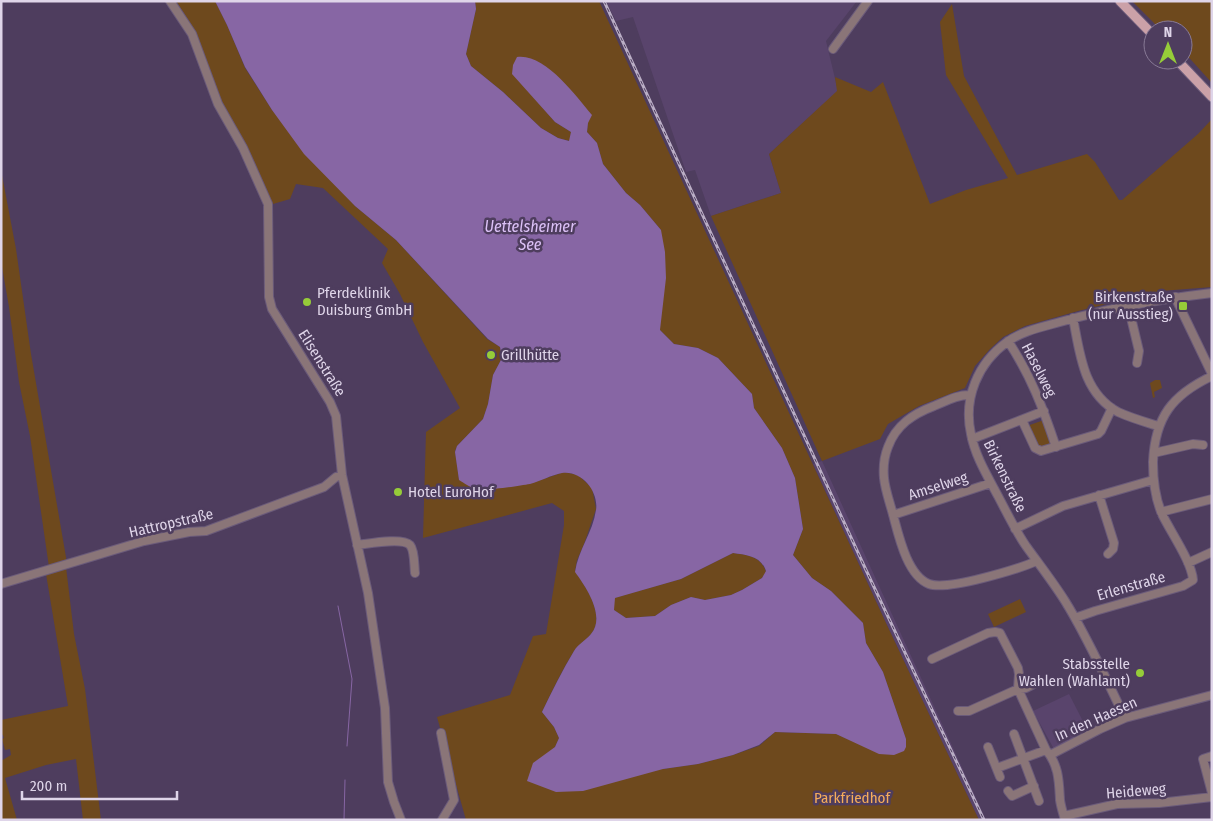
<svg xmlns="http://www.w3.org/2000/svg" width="1213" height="821" font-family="'Fira Sans Condensed',sans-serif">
  <rect width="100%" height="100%" fill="#4e3d5e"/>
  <!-- built -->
  <path fill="#59446c" d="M606,1H857L826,41L838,91L769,154L781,193L711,216L695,170L686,172L633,17L616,21Z
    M822,461L986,820H979L886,623L813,464Z
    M1069,694L1088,731L1054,749L1033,711Z"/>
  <!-- green -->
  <path fill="#6e491d" d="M176,1H215L227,25L245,68L272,110L355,206L396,240L487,339L500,347L502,358L493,375L488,404L483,419L457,446L455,451L459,480L529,484L564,472L578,475L592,488L596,509L584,544L577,560L575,571C586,587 606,616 591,634C586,640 579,644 574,651C562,670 552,691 542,712L554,727L559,738L555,747L547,755L663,769L698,764L733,755L759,746L775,732L836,734L857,743L906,747V739L883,672L866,643L863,623L831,591L812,578L793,555L803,529L795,478L782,448L754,408L752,394L718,358L698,348L674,344L660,330L661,230L640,205L626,193L603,164L597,143L587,132L588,123L535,99L555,122L571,132L570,141L558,138L541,128L503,92L471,66L466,54L476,9L475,1H599L886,623L979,820H466L437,717L510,695L533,636L546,634L564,525V511L552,503L423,538L426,432L460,408L423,342L400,294L382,263L388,249L323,188L296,184L290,199L273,204L267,196L248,150L222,102L194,29Z
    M1132,1H1212V83L1183,51V30H1161Z
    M952,4L964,76L1017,175L1087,154L1095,162L1119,200H1122L1198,134L1212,119V287L1161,291L1078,311L1025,326L1003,337L990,349L975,366L965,388L919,406L888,424L880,439L822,461L711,216L781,193L769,154L837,91L835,77L871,92L883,82L930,204L966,190L1008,178L946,75L940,22Z
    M1,170L16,249L31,354L67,563L49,567L30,436L19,382L9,307L1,261Z
    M1155,380H1160L1162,388L1154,392L1155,397L1153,398L1150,383Z
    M1044,420L1051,442L1047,447H1038L1027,426Z
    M733,553C747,555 761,556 766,572L762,578L742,590L731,595L705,600L691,597L671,605L655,616L626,618L614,610V598L681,579Z
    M66,567L74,634L85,689L101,820H83L76,759L46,765L5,778L17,820H1V761L11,755L10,749L5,750L2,739L4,738L3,735L1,734V720L68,706L46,574Z
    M1020,599L1026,612L994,627L988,614Z"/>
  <!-- water -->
  <path fill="#8766a4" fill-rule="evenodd" d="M215,1H475L476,9L466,54L471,66L503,92L541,128L558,138L569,141L571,132L555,122L512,74L513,65L517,57C545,53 575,95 592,115L588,123L587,132L597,143L603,164L626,193L640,205L661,230L665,252L666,278L660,330L674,344L698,348L718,358L752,394L754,408L782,448L795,478L803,529L793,555L812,578L831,591L863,623L866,643L883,672L906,739V747L904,751L894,755L879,754L836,734L775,732L759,745L733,755L698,764L663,769L583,791L556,792L527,781L533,763L555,747L559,738L554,727L542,712C552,691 562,671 574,651C578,644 586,640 591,634C606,616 586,587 575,572C578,550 593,532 596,510C599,492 582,470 562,473C551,475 541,481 530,484C518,486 487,491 476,489C471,488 464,483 459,480L455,452L457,446L483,419L488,404L493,375L502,358L500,347L488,339L396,240L355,206L304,154L272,110L245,67L227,25ZM733,553C747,555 761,556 766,571L762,578L742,590L731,595L705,600L691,597L671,605L655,616L626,618L614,610L615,598L681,579Z"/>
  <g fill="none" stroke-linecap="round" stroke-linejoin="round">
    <!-- stream -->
    <path stroke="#8766a4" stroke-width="1" d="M338,606L352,679L347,746
      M344,820L345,780"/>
    <defs>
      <path id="minor" d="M170,1L192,34L218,104L243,148L268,204L269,297L272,309L330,402L336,416L342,475L368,593L385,708L388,782L394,802L401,820
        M833,49L868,1
        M1175,297L1212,374
        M1128,305L1139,351L1137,363
        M1073,318C1080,354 1083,393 1118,412C1131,418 1145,422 1158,426
        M1008,341C1031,376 1043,408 1056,447
        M971,395C959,394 946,401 934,406C913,414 896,425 888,447C884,457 883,467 884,478C885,489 889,500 892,511C898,532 906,575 929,584C947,591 1018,569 1037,561
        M1022,420L1035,448L1041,451L1098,434L1101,431L1112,408
        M972,439L1044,411
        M1154,453L1193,444L1203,445
        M1099,495L1114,543L1113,549L1108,554
        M1161,512L1212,499
        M893,515L991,483
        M1015,529L1063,506L1153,480
        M357,545C367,544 402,537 410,545C415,551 414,566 415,573
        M1188,563L1212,552
        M1,584L144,541L189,532L206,531L324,487L336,477L342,475
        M1075,618L1095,611L1183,586L1193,580C1192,562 1170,531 1162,514C1155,498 1153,479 1153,462C1155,417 1172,395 1212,376
        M932,659L988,633L995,632L1000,633L1018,668L1019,674L1018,689L1046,750
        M958,711H969L1018,689L1026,688L1034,684
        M1125,718C1106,679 1088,638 1065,601C1053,582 1039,564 1026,546C1015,530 1007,513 998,496C988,477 975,456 971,434C963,398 978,363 1007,342C1022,331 1042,327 1060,322C1110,308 1161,299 1212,293
        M441,733L454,800L442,820
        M1014,734L1039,801
        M988,747L1000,777
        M1050,755L1100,729L1125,718L1212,695
        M1212,756L1203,759L1212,793
        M997,768L1046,750C1059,765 1059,782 1060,800C1061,807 1063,813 1065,820
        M1008,791L1012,796L1034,786
        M1064,816L1117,804L1159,803L1212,797"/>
      <path id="major" d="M1120,1L1153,35
        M1177,60L1212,97"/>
    </defs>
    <!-- minor casing -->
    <use href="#minor" stroke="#6b5b7a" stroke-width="10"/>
    <!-- major casing -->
    <use href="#major" stroke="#6b5b7a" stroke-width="11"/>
    <!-- minor -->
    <use href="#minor" stroke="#8a7578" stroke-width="8"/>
    <!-- major -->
    <use href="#major" stroke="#cba1a8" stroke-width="9"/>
    <defs>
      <path id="rail" d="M604,1L866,570L984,820"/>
    </defs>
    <!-- rail casing -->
    <use href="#rail" stroke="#baaec5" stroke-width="3"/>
    <!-- rail -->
    <use href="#rail" stroke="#4e3d5e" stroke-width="1" stroke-dasharray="4" stroke-linecap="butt"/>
  </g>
  <!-- markers -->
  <g fill="#96cc39" stroke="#4e3d5e" stroke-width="2">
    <circle cx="307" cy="302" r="5"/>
    <rect x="1178" y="301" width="10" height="10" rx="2.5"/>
    <circle cx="491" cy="355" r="5"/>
    <circle cx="398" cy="492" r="5"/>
    <circle cx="1140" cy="673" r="5"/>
  </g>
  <g text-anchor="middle" stroke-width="5" stroke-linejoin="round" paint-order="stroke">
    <!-- poi labels -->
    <g font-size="15" fill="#dfd5e9" stroke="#4e3d5e" text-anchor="start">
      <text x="317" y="298">Pferdeklinik<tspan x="317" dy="17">Duisburg GmbH</tspan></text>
      <text x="1173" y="302" text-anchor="end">Birkenstraße<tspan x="1173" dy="17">(nur Ausstieg)</tspan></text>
      <text x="501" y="360">Grillhütte</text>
      <text x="408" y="497">Hotel EuroHof</text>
      <text x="1130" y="669" text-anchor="end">Stabsstelle<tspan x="1130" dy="17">Wahlen (Wahlamt)</tspan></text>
    </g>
    <!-- street labels -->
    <g font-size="15" fill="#dfd5e9" stroke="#4e3d5e">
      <text transform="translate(322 363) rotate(58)" y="5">Elisenstraße</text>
      <text transform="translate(1039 370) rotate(63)" y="5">Haselweg</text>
      <text transform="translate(1005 476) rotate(64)" y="5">Birkenstraße</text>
      <text transform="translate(938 486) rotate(-18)" y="5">Amselweg</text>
      <text transform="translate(171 523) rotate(-13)" y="5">Hattropstraße</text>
      <text transform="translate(1131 586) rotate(-16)" y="5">Erlenstraße</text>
      <text transform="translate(1096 719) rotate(-24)" y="5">In den Haesen</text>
      <text transform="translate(1136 791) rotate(-5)" y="5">Heideweg</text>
    </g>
    <!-- park labels -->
    <g font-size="15" fill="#f6ad5b" stroke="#4e3d5e">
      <text x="852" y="803">Parkfriedhof</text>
    </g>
    <!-- water labels -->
    <g font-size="16" font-style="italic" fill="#dcc1f7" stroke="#4e3d5e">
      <text x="530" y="232">Uettelsheimer<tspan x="530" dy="18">See</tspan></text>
    </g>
  </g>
  <!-- border -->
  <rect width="1213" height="821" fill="none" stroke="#dfd5e9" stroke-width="5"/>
  <!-- north arrow -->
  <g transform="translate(1168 45)"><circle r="24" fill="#4e3d5e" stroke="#887a96"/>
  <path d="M0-4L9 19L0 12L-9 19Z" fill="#96cc39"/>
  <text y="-8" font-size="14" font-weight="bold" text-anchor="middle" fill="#dfd5e9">N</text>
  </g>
  <!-- scale -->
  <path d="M22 791v8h155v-8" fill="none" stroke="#dfd5e9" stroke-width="2.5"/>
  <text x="30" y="791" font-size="15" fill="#dfd5e9" stroke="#4e3d5e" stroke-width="4" paint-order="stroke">200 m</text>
</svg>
